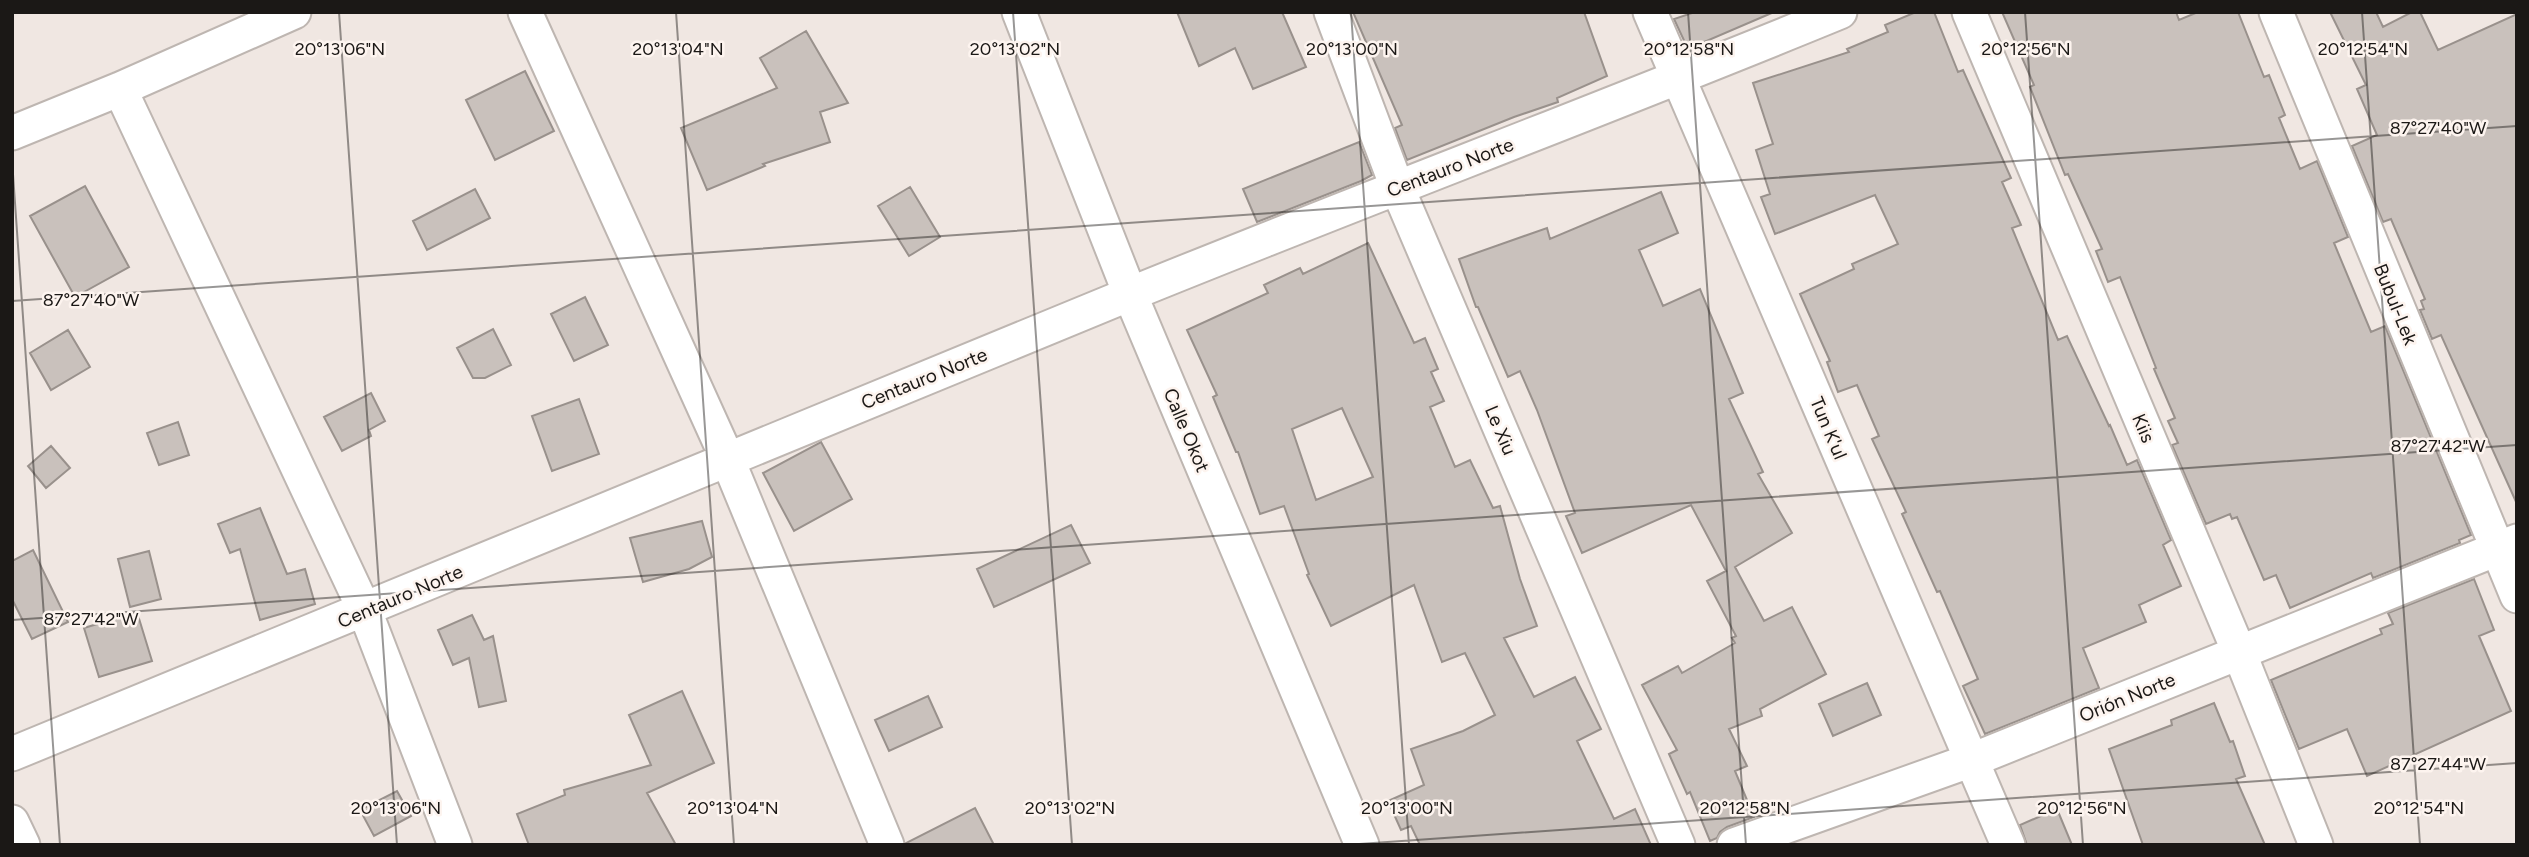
<svg xmlns="http://www.w3.org/2000/svg" width="2529" height="857" font-family="Figtree,sans-serif">
  <rect width="100%" height="100%" fill="#f0e7e2"/>
  <!-- building -->
  <path fill="#c9c1bc" stroke="#99918c" stroke-width="2" fill-rule="evenodd" d="M1177,12H1282L1306,67L1253,89L1235,48L1199,66Z
    M1353,12H1584L1607,76L1557,98L1558,102L1514,117L1407,160L1395,128L1402,125Z
    M1695,12H1774L1688,49L1674,19Z
    M1916,12H1934L1958,72L1963,70L2011,178L2002,182L2021,225L2012,228L2058,340L2067,336L2109,426L2110,425L2127,465L2137,460L2171,540L2163,545L2181,586L2139,605L2146,622L2083,648L2099,688L1985,734L1963,686L1978,679L1940,591L1937,592L1902,514L1906,512L1872,439L1879,436L1857,385L1838,392L1827,362L1830,361L1800,294L1854,269L1852,264L1898,244L1875,195L1775,234L1761,197L1770,194L1756,150L1773,144L1753,83L1849,52L1847,49L1888,32L1885,25Z
    M2002,12H2176L2179,20L2198,12H2238L2264,77L2269,75L2285,115L2279,118L2300,169L2317,161L2348,237L2334,243L2371,332L2385,326L2471,535L2459,540L2460,543L2373,578L2371,573L2290,608L2276,575L2264,580L2237,517L2232,519L2230,514L2206,524L2172,445L2178,443L2168,421L2175,418L2154,369L2156,368L2120,277L2108,282L2096,251L2102,249L2068,174L2065,175L2030,87L2034,85Z
    M2330,12H2376L2383,27L2412,12H2420L2438,50L2517,14V504L2441,335L2432,339L2420,310L2424,309L2421,301L2425,299L2391,219L2383,222L2352,146L2377,135L2357,89L2366,85Z
    M806,31L848,103L820,112L830,142L763,164L765,166L707,190L681,128L777,88L760,58Z
    M525,71L554,131L495,160L466,100Z
    M1359,142L1372,175L1361,181L1257,222L1243,189Z
    M85,186L129,267L75,297L30,216Z
    M910,187L940,237L909,256L878,206Z
    M475,189L490,218L427,250L413,221Z
    M1661,192L1678,233L1639,250L1663,306L1700,289L1743,393L1729,399L1763,472L1758,474L1792,533L1735,567L1764,621L1792,607L1826,674L1760,709L1762,716L1729,729L1747,766L1735,771L1754,817L1727,827L1720,832L1717,838L1710,841L1690,792L1687,794L1669,754L1677,750L1642,685L1678,666L1682,673L1735,643L1732,638L1736,636L1707,581L1726,571L1691,505L1582,553L1566,516L1575,513L1537,410L1520,371L1508,377L1478,307H1476L1459,259L1547,228L1550,239Z
    M1368,243L1414,343L1425,338L1438,369L1431,372L1444,401L1430,407L1455,467L1470,460L1493,508L1500,506L1520,579L1537,626L1504,638L1534,697L1575,677L1601,729L1577,741L1614,819L1635,809L1651,845H1420L1411,826L1401,830L1388,801L1424,785L1411,749L1463,731L1495,715L1465,653L1442,662L1414,585L1331,626L1307,575L1309,574L1284,506L1260,514L1238,452H1236L1213,397L1217,395L1187,330L1268,293L1264,285L1300,268L1303,274ZM1342,408L1373,477L1316,500L1292,429Z
    M585,297L608,345L574,361L551,314Z
    M493,329L511,365L485,378H473L457,348Z
    M68,330L90,367L51,390L30,353Z
    M371,393L385,421L369,430L371,436L342,451L324,417Z
    M579,399L599,454L552,471L532,416Z
    M178,422L189,455L159,465L147,433Z
    M821,442L852,499L794,531L763,473Z
    M51,446L70,468L46,488L28,466Z
    M260,508L287,574L305,569L315,604L260,620L240,549L230,553L218,524Z
    M702,521L712,557L689,569L643,582L630,538Z
    M1071,525L1090,563L994,607L977,569Z
    M33,550L68,622L32,639L12,599V561Z
    M149,551L161,599L130,607L118,559Z
    M2474,579L2494,630L2479,636L2511,711L2367,776L2347,729L2299,749L2271,680L2382,634L2380,629L2393,624L2388,613Z
    M137,612L152,661L99,677L84,628Z
    M472,615L484,640L493,636L506,701L479,707L469,658L453,665L438,630Z
    M1867,683L1881,715L1833,736L1819,704Z
    M682,691L714,763L647,793L676,845H529L517,814L565,795L564,790L651,765L629,715Z
    M928,696L942,727L889,751L875,720Z
    M2214,703L2230,742L2233,741L2245,776L2236,779L2265,845H2143L2109,749L2172,725L2171,720Z
    M397,791L411,816L374,836L360,810Z
    M975,808L994,845H906V843Z
    M2057,809L2072,845H2027L2020,825Z"/>
  <g fill="none" stroke-linecap="round" stroke-linejoin="round">
    <defs>
      <path id="minor" d="M525,12L727,458L887,845
        M1019,12L1130,294L1362,845
        M1331,12L1397,187L1678,845
        M1650,12L2008,845
        M1969,12L2239,652L2316,845
        M2276,12L2517,596
        M120,89L365,611L455,845
        M12,133L120,89L294,12
        M12,754C386,603 757,445 1130,294C1366,198 1604,109 1840,12
        M12,822L23,845
        M1734,845L1972,760L2517,541"/>
    </defs>
    <!-- minor casing -->
    <use href="#minor" stroke="#beb6b1" stroke-width="37"/>
    <!-- minor -->
    <use href="#minor" stroke="#fff" stroke-width="33"/>
  </g>
  <!-- ticks -->
  <path fill="none" stroke="#1b1816" stroke-width="2" stroke-opacity="0.45" d="M339,12L397,845M676,12L734,845M1013,12L1072,845M1351,12L1409,845M1688,12L1746,845M2025,12L2083,845M2362,12L2420,845M12,160L60,845M12,301L2517,126M12,620L2517,445M1345,845L2517,763"/>
  <g text-anchor="middle" stroke-width="5" stroke-linejoin="round" paint-order="stroke">
    <!-- street labels -->
    <g font-size="19" fill="#1b1816" stroke="#fdf4ef">
      <text transform="translate(1450 167) rotate(-21)" y="7">Centauro Norte</text>
      <text transform="translate(2396 304) rotate(68)" y="7">Bubul-Lek</text>
      <text transform="translate(924 378) rotate(-22)" y="7">Centauro Norte</text>
      <text transform="translate(1829 428) rotate(67)" y="7">Tun K'ul</text>
      <text transform="translate(2144 428) rotate(67)" y="7">Kiis</text>
      <text transform="translate(1187 430) rotate(67)" y="7">Calle Okot</text>
      <text transform="translate(1501 430) rotate(67)" y="7">Le Xiu</text>
      <text transform="translate(400 596) rotate(-23)" y="7">Centauro Norte</text>
      <text transform="translate(2127 697) rotate(-22)" y="7">Orión Norte</text>
    </g>
  </g>
  <g font-size="18" text-anchor="middle" fill="#1b1816" stroke="#fdf4ef" stroke-width="5" stroke-linejoin="round" paint-order="stroke">
    <text x="340" y="55">20°13'06"N</text>
    <text x="678" y="55">20°13'04"N</text>
    <text x="1015" y="55">20°13'02"N</text>
    <text x="1352" y="55">20°13'00"N</text>
    <text x="1689" y="55">20°12'58"N</text>
    <text x="2026" y="55">20°12'56"N</text>
    <text x="2363" y="55">20°12'54"N</text>
    <text x="2438" y="134">87°27'40"W</text>
    <text x="91" y="306">87°27'40"W</text>
    <text x="2438" y="452">87°27'42"W</text>
    <text x="91" y="625">87°27'42"W</text>
    <text x="2438" y="770">87°27'44"W</text>
    <text x="396" y="814">20°13'06"N</text>
    <text x="733" y="814">20°13'04"N</text>
    <text x="1070" y="814">20°13'02"N</text>
    <text x="1407" y="814">20°13'00"N</text>
    <text x="1745" y="814">20°12'58"N</text>
    <text x="2082" y="814">20°12'56"N</text>
    <text x="2419" y="814">20°12'54"N</text>
  </g>
  <!-- border -->
  <rect width="2529" height="857" fill="none" stroke="#1b1816" stroke-width="28"/>
</svg>
